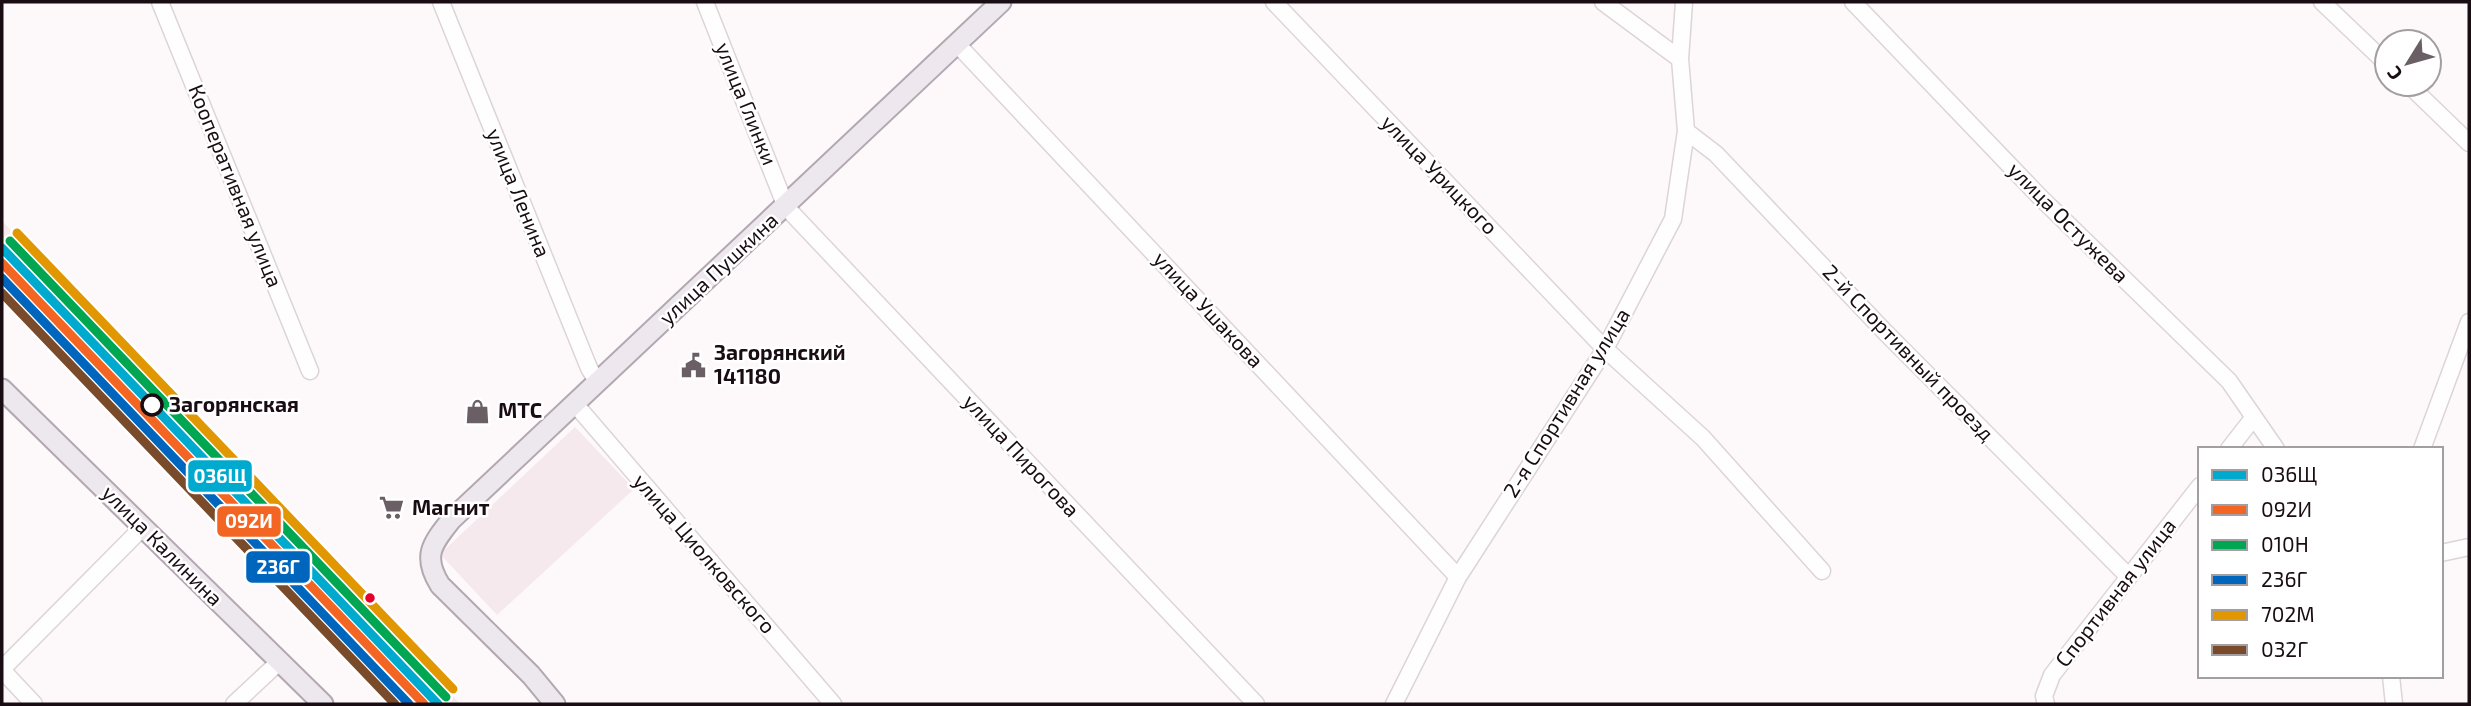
<svg xmlns="http://www.w3.org/2000/svg" width="2471" height="706" font-family="'Exo 2',sans-serif">
  <rect width="100%" height="100%" fill="#fdf8fa"/>
  <!-- built -->
  <path fill="#f5e9ee" d="M2,221L356,593L460,704H404L141,429L133,435L40,337L48,330L2,281Z
    M575,427L634,489L497,615L440,554Z"/>
  <g fill="none" stroke-linecap="round" stroke-linejoin="round">
    <defs>
      <path id="minor" d="M160,2L310,371
        M441,2L589,368L598,383
        M705,2L786,207L1256,704
        M1274,2L1605,349L1703,438L1822,571
        M1603,2L1680,59
        M1853,2L2041,198L2229,381L2276,449
        M2322,2L2387,64
        M957,44L1458,577
        M2408,84L2469,143
        M1686,131L1716,154L1885,332L2128,576
        M575,404L833,704
        M2229,449L2254,417
        M2422,449L2469,322
        M2441,553L2469,547
        M2,669L143,527
        M2,670L34,704
        M2391,676L2394,704
        M234,704L279,662
        M1394,704L1458,577L1605,349L1673,219L1686,131L1680,59L1684,2
        M2046,704L2044,696L2052,675L2200,486"/>
      <path id="major" d="M2,389L323,704
        M555,704L531,675L440,585C422,556 432,544 451,520L1001,2"/>
    </defs>
    <!-- minor casing -->
    <use href="#minor" stroke="#ddd4d8" stroke-width="19"/>
    <!-- major casing -->
    <use href="#major" stroke="#b3a8b1" stroke-width="23"/>
    <!-- minor -->
    <use href="#minor" stroke="#fffefe" stroke-width="16"/>
    <!-- major -->
    <use href="#major" stroke="#ede8ed" stroke-width="19"/>
    <defs>
      <path id="rail-1" d="M2,248L438,704"/>
      <path id="rail-2" d="M2,263L424,704"/>
      <path id="rail-3" d="M10,241L446,697"/>
      <path id="rail-4" d="M2,278L409,704"/>
      <path id="rail-5" d="M17,233L453,689"/>
      <path id="rail-6" d="M2,293L395,704"/>
    </defs>
    <!-- rail-1 casing -->
    <use href="#rail-1" stroke="#fff" stroke-width="14"/>
    <!-- rail-2 casing -->
    <use href="#rail-2" stroke="#fff" stroke-width="14"/>
    <!-- rail-3 casing -->
    <use href="#rail-3" stroke="#fff" stroke-width="14"/>
    <!-- rail-4 casing -->
    <use href="#rail-4" stroke="#fff" stroke-width="14"/>
    <!-- rail-5 casing -->
    <use href="#rail-5" stroke="#fff" stroke-width="14"/>
    <!-- rail-6 casing -->
    <use href="#rail-6" stroke="#fff" stroke-width="14"/>
    <!-- rail-1 -->
    <use href="#rail-1" stroke="#00a9ce" stroke-width="9"/>
    <!-- rail-2 -->
    <use href="#rail-2" stroke="#f26522" stroke-width="9"/>
    <!-- rail-3 -->
    <use href="#rail-3" stroke="#00a651" stroke-width="9"/>
    <!-- rail-4 -->
    <use href="#rail-4" stroke="#0065bd" stroke-width="9"/>
    <!-- rail-5 -->
    <use href="#rail-5" stroke="#e19702" stroke-width="9"/>
    <!-- rail-6 -->
    <use href="#rail-6" stroke="#7a4b2a" stroke-width="9"/>
  </g>
  <!-- icons -->
  <defs>
    <symbol id="civic-bare" viewBox="-9 -9 18 18"><path d="M-.6-6.5H3V-4.5H.6V-3L4-1V1h2V6H-6V1h2V-1L-.6-3ZM-1.2 2.5V6h2.4V2.5Z" fill="#695f64" stroke="#fff" stroke-width="2.5" paint-order="stroke"/></symbol>
    <symbol id="shop-bare" viewBox="-9 -9 18 18"><path d="M-5-2.5h2.3a2.7 3.5 0 0 1 5.4 0H5L5.5 6h-11ZM-1.5-2.5h3a1.5 2.3 0 0 0-3 0Z" fill="#695f64" stroke="#fff" stroke-width="2.5" paint-order="stroke"/></symbol>
    <symbol id="supermarket-bare" viewBox="-9 -9 18 18"><path d="M-6-5.5h2.5l.6 2H6L4.5 2H-2.5L-4.4-4H-6ZM-1.5 3.2a1.3 1.3 0 1 0 .1 0ZM3 3.2a1.3 1.3 0 1 0 .1 0Z" fill="#695f64" stroke="#fff" stroke-width="2.5" paint-order="stroke"/></symbol>
  </defs>
  <g fill-rule="evenodd">
    <use href="#civic-bare" x="676" y="348" width="35" height="35"/>
    <use href="#shop-bare" x="460" y="394" width="35" height="35"/>
    <use href="#supermarket-bare" x="374" y="490" width="35" height="35"/>
  </g>
  <!-- markers -->
  <circle fill="#fff" stroke="#190d13" stroke-width="3.5" cx="152" cy="405" r="10"/>
  <circle fill="#e4002b" stroke="#fff" stroke-width="2.5" cx="370" cy="598" r="6"/>
  <g text-anchor="middle" stroke-width="5" stroke-linejoin="round" paint-order="stroke">
    <!-- street labels -->
    <g font-size="21" fill="#190d13" stroke="#fff">
      <text transform="translate(746 104) rotate(68)" y="7">улица Глинки</text>
      <text transform="translate(1439 175) rotate(46)" y="7">улица Урицкого</text>
      <text transform="translate(235 186) rotate(68)" y="7">Кооперативная улица</text>
      <text transform="translate(518 193) rotate(68)" y="7">улица Ленина</text>
      <text transform="translate(2068 223) rotate(45)" y="7">улица Остужева</text>
      <text transform="translate(719 269) rotate(-43)" y="7">улица Пушкина</text>
      <text transform="translate(1208 310) rotate(47)" y="7">улица Ушакова</text>
      <text transform="translate(1908 353) rotate(46)" y="7">2-й Спортивный проезд</text>
      <text transform="translate(1567 403) rotate(-58)" y="7">2-я Спортивная улица</text>
      <text transform="translate(1021 456) rotate(47)" y="7">улица Пирогова</text>
      <text transform="translate(162 546) rotate(45)" y="7">улица Калинина</text>
      <text transform="translate(704 554) rotate(49)" y="7">улица Циолковского</text>
      <text transform="translate(2116 593) rotate(-52)" y="7">Спортивная улица</text>
    </g>
    <!-- poi labels -->
    <g font-size="21" font-weight="bold" fill="#190d13" stroke="#fff" text-anchor="start">
      <text x="714" y="360">Загорянский<tspan x="714" dy="24">141180</tspan></text>
      <text x="498" y="418">МТС</text>
      <text x="412" y="515">Магнит</text>
    </g>
    <!-- stop labels -->
    <g font-size="21" font-weight="bold" fill="#190d13" stroke="#fff" text-anchor="start">
      <text x="169" y="412">Загорянская</text>
    </g>
  </g>
  <g stroke="#fff" stroke-width="2.5">
    <rect x="187" y="459" width="66" height="34" rx="7" fill="#00a9ce"/>
    <rect x="216" y="505" width="66" height="33" rx="7" fill="#f26522"/>
    <rect x="245" y="550" width="66" height="34" rx="7" fill="#0065bd"/>
  </g>
  <g font-size="19" text-anchor="middle" font-weight="bold" fill="#fff">
    <text x="220" y="483">036Щ</text>
    <text x="249" y="528">092И</text>
    <text x="278" y="574">236Г</text>
  </g>
  <!-- border -->
  <rect width="2471" height="706" fill="none" stroke="#190d13" stroke-width="7"/>
  <!-- legend -->
  <rect x="2198" y="447" width="245" height="231" fill="#ffffff" stroke="#a39ea1" stroke-width="2"/>
  <rect x="2212" y="470" width="35" height="10" fill="#00a9ce" stroke="#a39ea1" stroke-width="2"/>
  <text x="2261" y="482" font-size="21" fill="#190d13">036Щ</text>
  <rect x="2212" y="505" width="35" height="10" fill="#f26522" stroke="#a39ea1" stroke-width="2"/>
  <text x="2261" y="517" font-size="21" fill="#190d13">092И</text>
  <rect x="2212" y="540" width="35" height="10" fill="#00a651" stroke="#a39ea1" stroke-width="2"/>
  <text x="2261" y="552" font-size="21" fill="#190d13">010Н</text>
  <rect x="2212" y="575" width="35" height="10" fill="#0065bd" stroke="#a39ea1" stroke-width="2"/>
  <text x="2261" y="587" font-size="21" fill="#190d13">236Г</text>
  <rect x="2212" y="610" width="35" height="10" fill="#e19702" stroke="#a39ea1" stroke-width="2"/>
  <text x="2261" y="622" font-size="21" fill="#190d13">702М</text>
  <rect x="2212" y="645" width="35" height="10" fill="#7a4b2a" stroke="#a39ea1" stroke-width="2"/>
  <text x="2261" y="657" font-size="21" fill="#190d13">032Г</text>
  <!-- north arrow -->
  <g transform="translate(2408 63) rotate(233)"><circle r="33" fill="#ffffff" stroke="#a39ea1" stroke-width="2"/>
  <path d="M0-5L12 26L0 18L-12 26Z" fill="#695f64"/>
  <text y="-10" font-size="19" font-weight="bold" text-anchor="middle" fill="#190d13">С</text>
  </g>
</svg>
